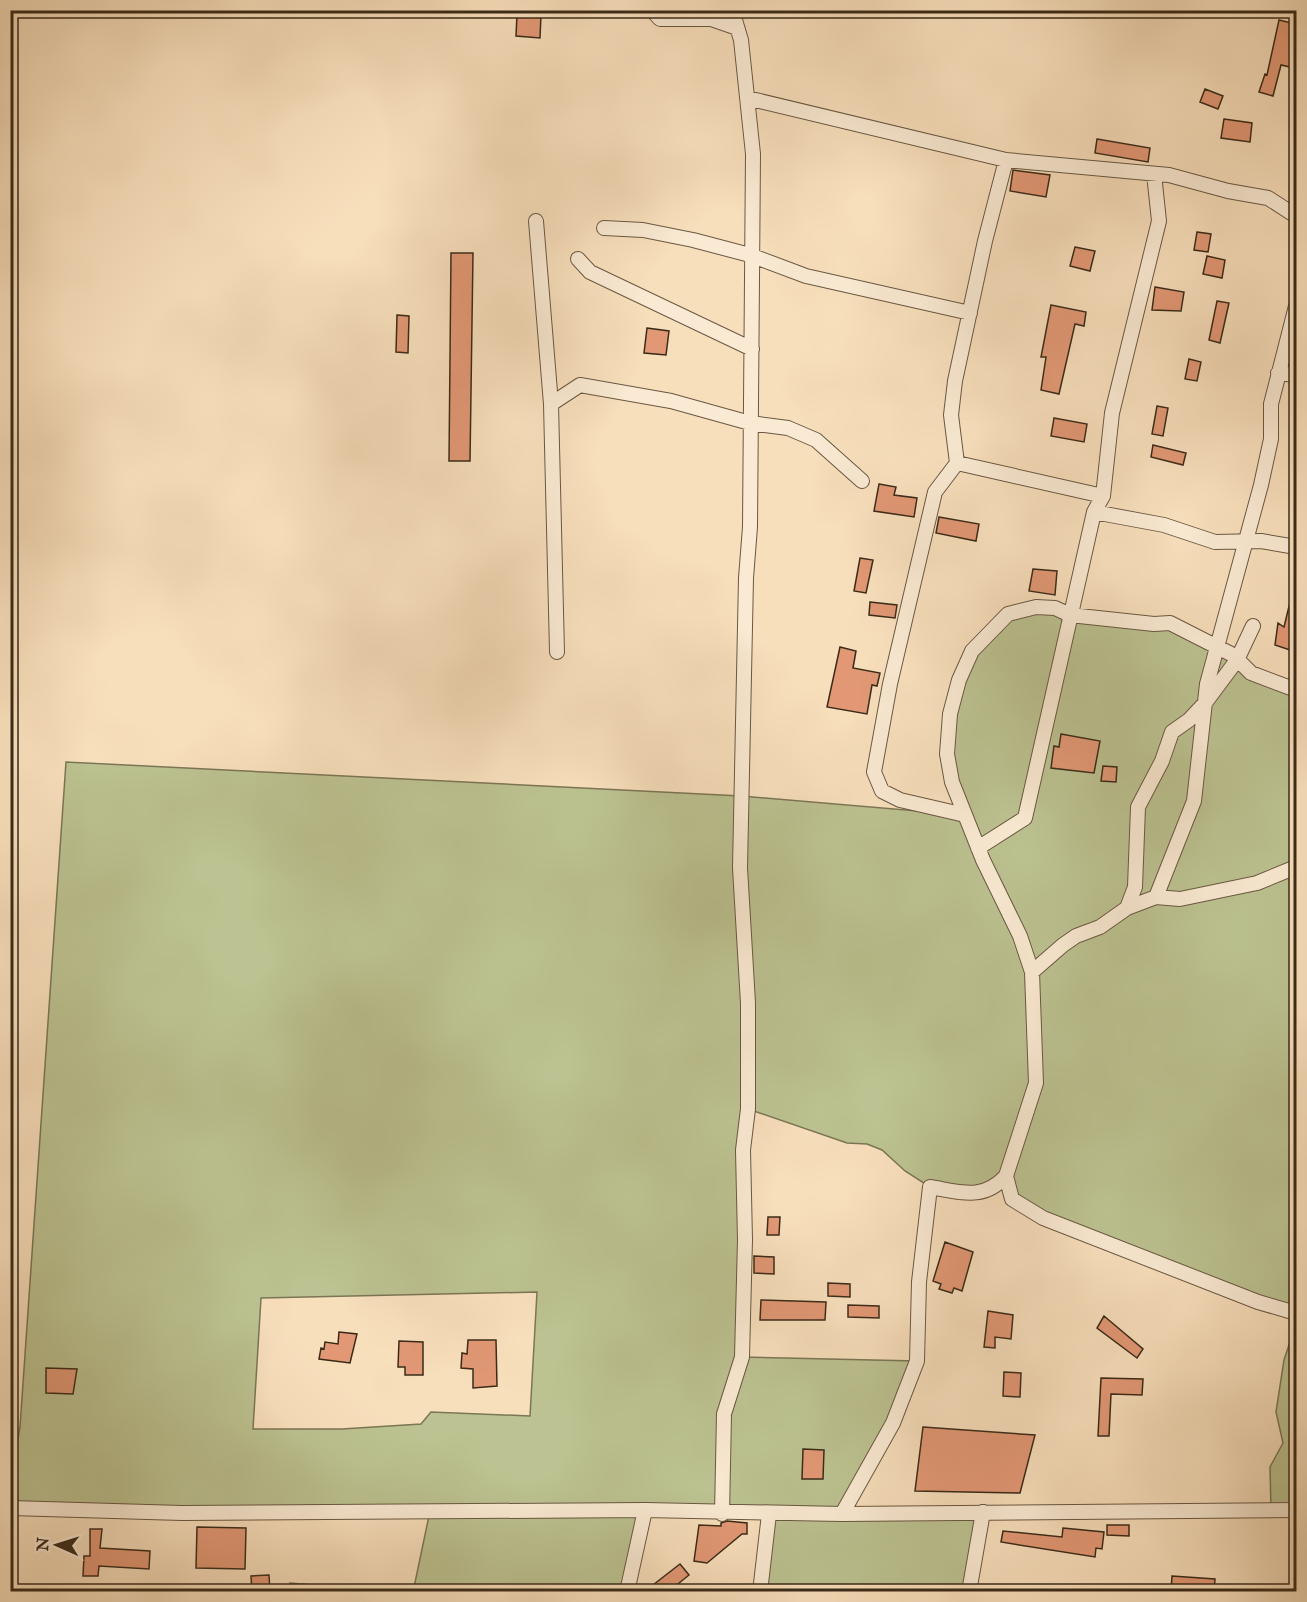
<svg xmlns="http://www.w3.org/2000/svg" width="1307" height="1602" font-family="'IM FELL English',serif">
  <rect width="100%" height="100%" fill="#f8dfbc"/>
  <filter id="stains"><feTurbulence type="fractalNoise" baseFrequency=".00333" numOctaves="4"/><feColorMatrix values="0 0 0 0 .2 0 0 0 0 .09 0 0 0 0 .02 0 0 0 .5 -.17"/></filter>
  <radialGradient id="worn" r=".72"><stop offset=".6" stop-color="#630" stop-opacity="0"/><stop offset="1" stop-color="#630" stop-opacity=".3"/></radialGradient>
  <!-- green -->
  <path fill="#bcc291" stroke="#7b7655" stroke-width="1.5" fill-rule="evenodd" d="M1036,607L1170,623L1251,673L1296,688V1313L1012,1199L1006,1176L981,1193L930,1187L905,1171L882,1150L867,1144L847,1143L748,1109L742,1357L917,1361L842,1513L983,1512L969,1591H760L769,1514L644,1513L627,1591L413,1592L430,1511L11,1508V1480L20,1427L66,762L741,796L964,815L948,762L959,680L999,622ZM537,1292L530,1416L431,1412L421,1424L342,1429H253L261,1298Z
    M1296,1324V1510L1271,1511L1270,1467L1283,1443L1276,1412L1284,1360Z
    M290,1583L385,1591H292Z"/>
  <!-- building -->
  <path fill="#e29875" stroke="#3a2b19" stroke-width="1.5" d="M517,14L541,15L540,38L516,36Z
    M1279,20L1296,24V46L1290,67L1281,65L1273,96L1259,92L1265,74L1267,75Z
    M1205,89L1223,96L1218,109L1200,102Z
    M1224,119L1252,123L1250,142L1221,138Z
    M1097,139L1150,148L1148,162L1095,153Z
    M1013,170L1050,175L1046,197L1010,191Z
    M1197,232L1211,234L1208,252L1194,250Z
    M1075,247L1095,251L1090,271L1070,266Z
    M451,253H473L470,461H449Z
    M1207,256L1225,260L1222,278L1203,274Z
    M1155,287L1184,292L1181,311L1152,310Z
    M1217,301L1229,303L1220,343L1209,340Z
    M1051,305L1086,312L1084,326L1075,324L1059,394L1041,390L1046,357H1041Z
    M397,315L409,316L408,353L396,352Z
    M647,328L669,331L666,355L644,353Z
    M1189,359L1201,362L1197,381L1185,379Z
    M1157,406L1168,408L1163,436L1152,434Z
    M1054,418L1087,424L1084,442L1051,436Z
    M1153,445L1186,453L1183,465L1151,457Z
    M879,484L896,487L894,495L917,498L914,517L874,511Z
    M939,517L979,524L976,541L936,533Z
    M860,558L873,560L866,593L854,591Z
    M1033,569L1057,571L1055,595L1029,591Z
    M1292,594H1296V636L1293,651L1275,645L1278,623L1284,627Z
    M870,602L897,605L895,618L869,615Z
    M840,647L856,651L853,668L880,673L877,686L872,685L867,714L827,707Z
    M1061,734L1100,741L1094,773L1051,768L1054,746L1059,747Z
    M1103,766L1117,767L1116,782L1101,781Z
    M768,1217H780L779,1235H767Z
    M945,1242L973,1252L962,1291L954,1288L952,1293L939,1289L941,1284L933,1281Z
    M754,1256L774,1257V1274L754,1273Z
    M828,1283L850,1284V1297L828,1296Z
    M761,1300L826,1302L825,1320H760Z
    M848,1305L879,1306V1318L848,1317Z
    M988,1311L1013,1315L1011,1339L995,1337V1348L984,1347Z
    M1104,1316L1143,1349L1137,1358L1097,1328Z
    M339,1332L357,1334L350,1363L319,1359L321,1348L324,1349L325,1342L338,1344Z
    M468,1340H496L497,1386L473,1388V1369L461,1368L462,1353L467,1354Z
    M399,1341L423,1342V1375H405V1367H398Z
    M46,1368L77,1369L73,1394L46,1393Z
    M1004,1372L1021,1373L1020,1397L1003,1396Z
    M1101,1378L1143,1379L1142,1395L1111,1394L1109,1436H1098Z
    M923,1427L1035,1435L1020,1493L915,1491Z
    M803,1449L824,1450L823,1479H802Z
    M727,1521L747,1523V1534H742L707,1563L694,1561L699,1525L721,1526V1523Z
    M1107,1525H1129V1536L1107,1535Z
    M197,1527L246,1528L245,1569L196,1568Z
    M1063,1528L1104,1532L1102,1549L1096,1548L1095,1557L1001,1542L1003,1531L1062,1537Z
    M90,1529H102L100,1548L150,1551L149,1569L99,1566L98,1576H83L84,1556H90Z
    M680,1564L689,1575L668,1592H644Z
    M269,1575L270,1592H252L251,1576Z
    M1172,1576L1215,1579L1214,1592H1171Z"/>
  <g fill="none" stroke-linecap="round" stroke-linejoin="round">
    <defs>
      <path id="street" d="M652,10L660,19H711L737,28
        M747,98L1006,160L1169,175L1228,191L1268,198L1296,216
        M1154,174L1159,221L1112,413L1103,496L1094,512L1164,525L1215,542L1261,541L1296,547
        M536,221L551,404L557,652
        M604,228L643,230L693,240L750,255L806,276L970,313
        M578,259L590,272L752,349
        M1278,373L1296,375
        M551,404L580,385L671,401L750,423L788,428L816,440L862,481
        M957,463L1103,496
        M965,815L900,800L882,791L874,772L890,684L935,492L957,463L951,415L955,381L985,241L1006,160
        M978,848L1025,818L1094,512
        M1156,897L1194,801L1207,684L1261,485L1271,439V404L1296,306
        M1127,908L1135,887L1138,807L1162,761L1172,732L1189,720L1205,703L1237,660L1253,626
        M1032,972L1063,945L1076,936L1100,927L1127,908L1156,897L1180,899L1257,883L1296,867
        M1006,1176L1012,1199L1043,1218L1258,1302L1296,1313
        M10,1508L182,1513L645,1510L842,1514L1296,1510
        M722,1514L724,1414L742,1357L745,1240L743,1150L748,1109V1003L740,868L746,578L750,527L753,154L741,40L732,10
        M842,1514L893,1423L917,1361L919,1282L930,1187C961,1192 983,1201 1006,1176L1036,1083L1032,972L1020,936L983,860L952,782L947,754L950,714L959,680L972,651L1008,614L1036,607L1055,608L1070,615L1154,624L1170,623L1233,655L1251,673L1296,690
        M627,1592L645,1510
        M760,1592L769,1514
        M969,1592L983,1512"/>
    </defs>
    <!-- street casing -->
    <use href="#street" stroke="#6a5842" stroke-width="16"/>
    <!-- street -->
    <use href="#street" stroke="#faead3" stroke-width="14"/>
  </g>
  <!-- margin -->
  <rect width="1307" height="1602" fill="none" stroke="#f8dfbc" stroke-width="36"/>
  <rect x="12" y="12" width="1283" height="1578" fill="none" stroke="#3a2b19" stroke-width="3"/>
  <rect x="18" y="18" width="1271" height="1566" fill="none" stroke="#3a2b19" stroke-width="1.5"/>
  <!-- north arrow -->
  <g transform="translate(57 1545) rotate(273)" stroke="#faead3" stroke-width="4.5" paint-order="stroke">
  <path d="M0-4.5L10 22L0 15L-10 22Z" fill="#3a2b19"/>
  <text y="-9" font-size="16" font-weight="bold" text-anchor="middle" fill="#3a2b19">N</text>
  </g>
  <rect width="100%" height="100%" filter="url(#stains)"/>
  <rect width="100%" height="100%" fill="url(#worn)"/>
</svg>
